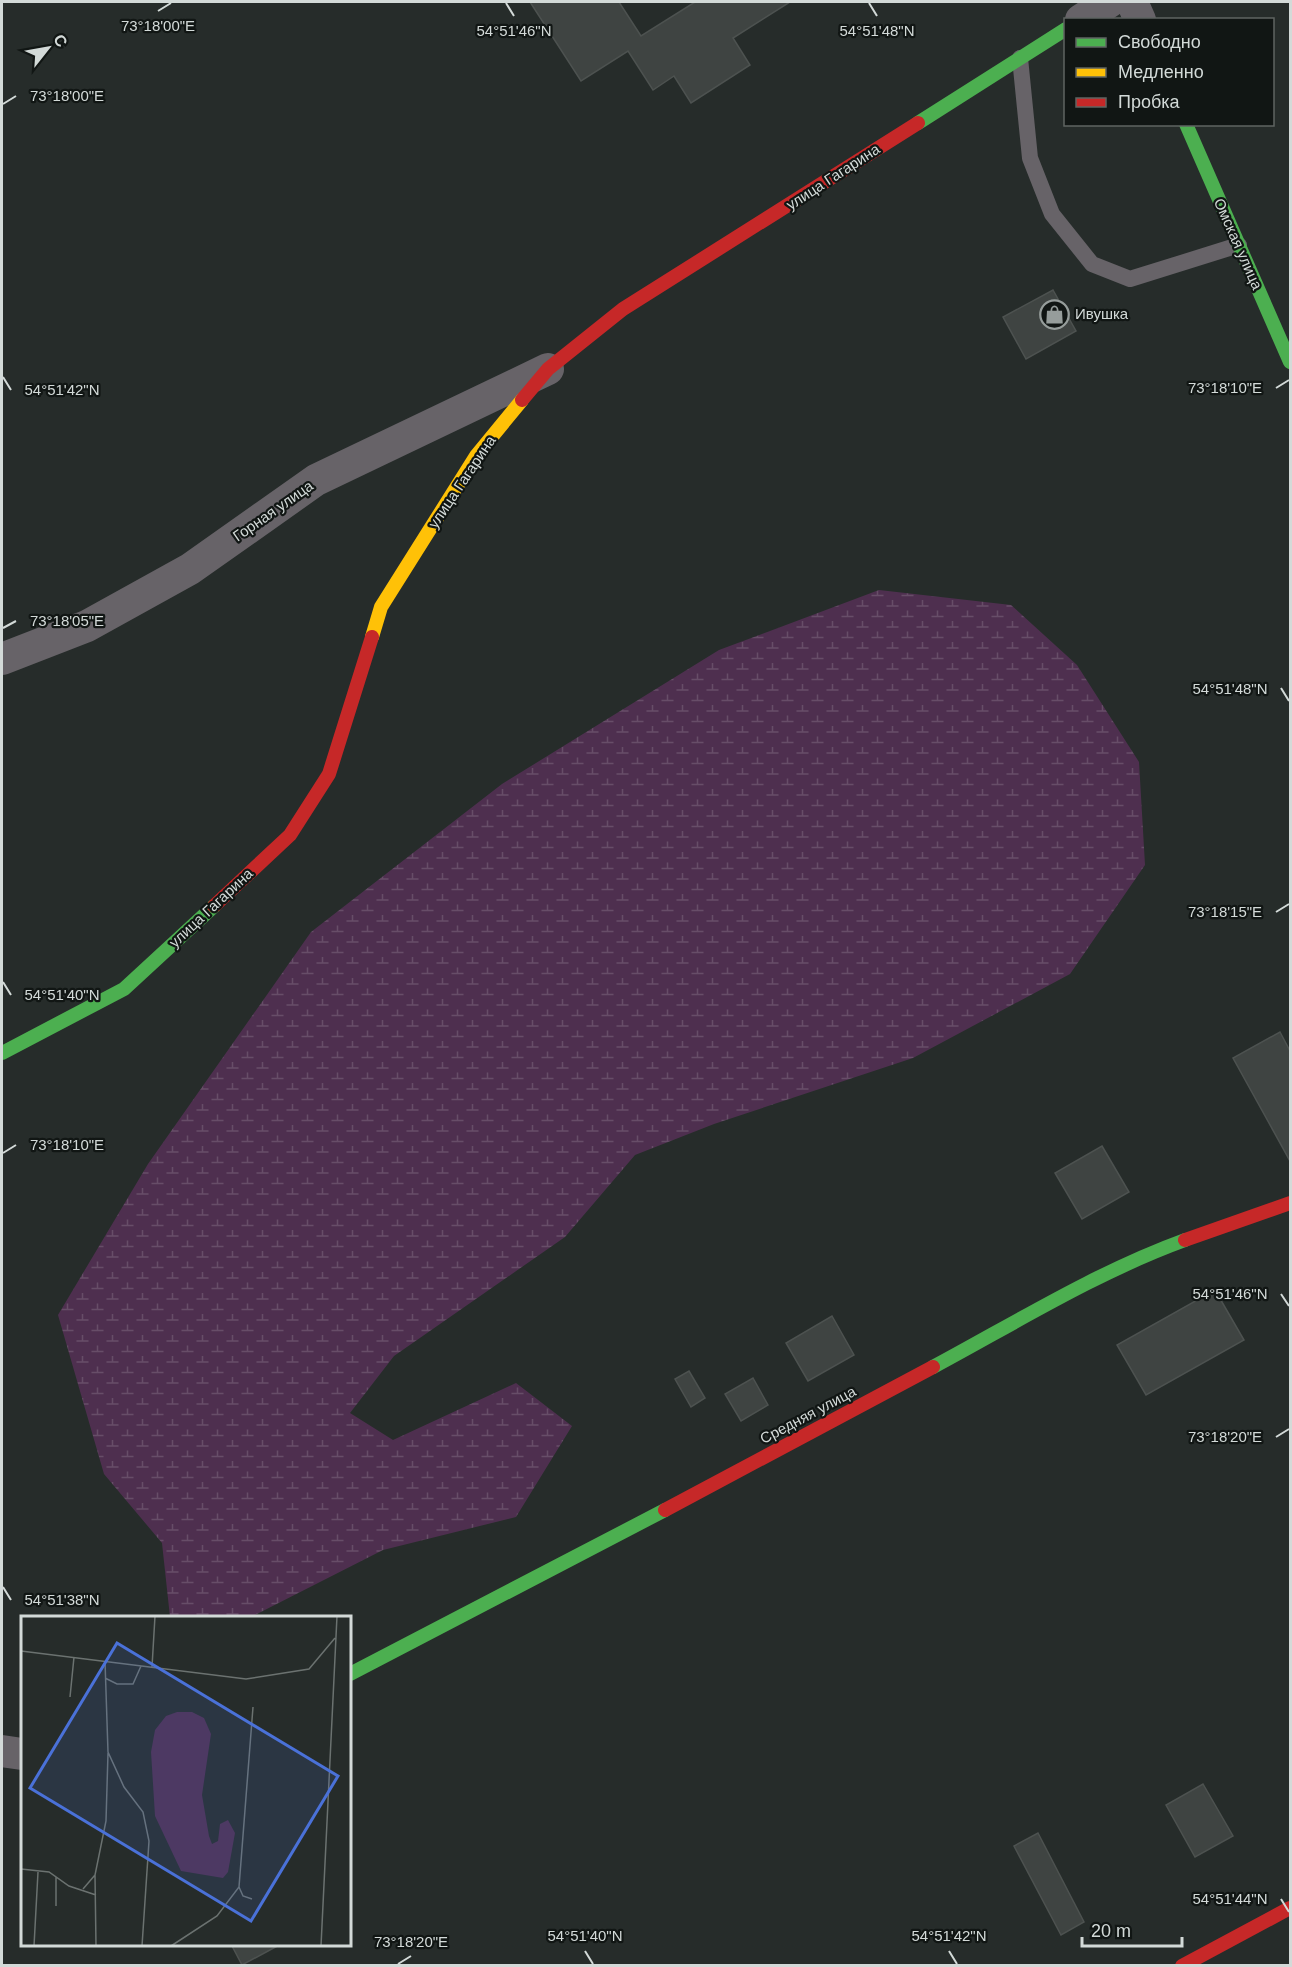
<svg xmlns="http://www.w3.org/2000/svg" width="1292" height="1967" font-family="Arial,sans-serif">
  <defs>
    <pattern id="wetland-marsh" width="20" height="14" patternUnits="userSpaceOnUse" patternTransform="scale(1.5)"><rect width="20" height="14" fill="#4e2f4f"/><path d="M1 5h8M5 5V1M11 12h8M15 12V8" fill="none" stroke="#674d68"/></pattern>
  </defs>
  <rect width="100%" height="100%" fill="#262c2a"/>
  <!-- wetland -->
  <path fill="url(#wetland-marsh)" d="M879,590L1011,605L1077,665L1139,762L1145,865L1070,974L913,1058L714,1124L635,1155L565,1237L394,1356L350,1413L393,1440L516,1383L572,1426L516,1517L383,1550L251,1617H170L162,1543L104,1474L58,1315L148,1164L311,932L502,784L719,650Z"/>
  <!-- building -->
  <path fill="#3f4442" stroke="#4d5250" stroke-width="1.5" d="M530,2H619L641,36L695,2H790L733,38L750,65L691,103L674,76L653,90L628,51L581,81Z
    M1053,290L1076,331L1026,359L1003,317Z
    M1280,1032L1290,1051V1161L1233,1058Z
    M1102,1146L1129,1192L1082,1219L1055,1173Z
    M1215,1290L1244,1340L1146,1395L1117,1345Z
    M832,1316L854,1355L808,1381L786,1343Z
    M689,1371L705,1398L691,1407L675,1379Z
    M753,1378L768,1405L741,1421L725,1394Z
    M1203,1784L1233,1836L1195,1857L1166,1805Z
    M1038,1833L1084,1922L1061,1935L1014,1846Z
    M231,1944H281L242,1965Z"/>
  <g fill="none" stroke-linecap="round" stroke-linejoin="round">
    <!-- lane -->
    <path stroke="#676368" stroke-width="16" d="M1020,58L1030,158L1052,214L1092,264L1130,279L1239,245"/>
    <!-- street -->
    <path stroke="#676368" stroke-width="32" d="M1132,2L1140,20
      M1081,20L1109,2
      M2,659L87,626L190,569L316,480L548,369
      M2,1751L22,1754"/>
    <!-- fast -->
    <path stroke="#4caf50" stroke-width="14" d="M918,123L1066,29
      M1186,124L1290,362
      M2,1053L124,989L214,906
      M933,1367C1015,1323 1097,1272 1185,1240
      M350,1674L665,1510"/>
    <!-- slow -->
    <path stroke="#ffc107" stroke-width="14" d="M372,637L381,607L476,456L522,400"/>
    <!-- jam -->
    <path stroke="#c62828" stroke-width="14" d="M522,400L548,369L623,309L918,123
      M214,906L290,835L329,774L372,637
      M1185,1240L1290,1203
      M665,1510L933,1367
      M1182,1966L1290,1908"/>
  </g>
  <!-- ticks -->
  <path fill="none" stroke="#d3dad8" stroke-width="2" d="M506,3L514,16M869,3L877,16M158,11L171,3M3,104L16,96M3,377L11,390M1276,388L1289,380M3,628L16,621M1281,688L1289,701M1276,912L1289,904M3,982L11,995M3,1153L16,1145M1281,1294L1289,1306M1276,1437L1289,1429M3,1587L11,1600M1281,1899L1289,1912M585,1951L593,1964M949,1951L957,1964M398,1964L411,1956"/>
  <!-- icons -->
  <defs>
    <symbol id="shop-ring" viewBox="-11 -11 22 22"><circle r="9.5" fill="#111614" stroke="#969d9b" stroke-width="1.5"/><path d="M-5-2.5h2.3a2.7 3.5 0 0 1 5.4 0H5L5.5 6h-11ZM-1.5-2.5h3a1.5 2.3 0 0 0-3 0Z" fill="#969d9b"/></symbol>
  </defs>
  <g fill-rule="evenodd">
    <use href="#shop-ring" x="1038" y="298" width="33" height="33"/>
  </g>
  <g text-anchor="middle" stroke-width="4.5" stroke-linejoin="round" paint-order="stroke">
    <!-- street labels -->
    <g font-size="15" fill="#d3dad8" stroke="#111614">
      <text transform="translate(833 177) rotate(-33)" y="5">улица Гагарина</text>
      <text transform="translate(1238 244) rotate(66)" y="5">Омская улица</text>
      <text transform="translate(462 482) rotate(-56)" y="5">улица Гагарина</text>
      <text transform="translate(273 511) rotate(-35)" y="5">Горная улица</text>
      <text transform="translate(211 908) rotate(-43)" y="5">улица Гагарина</text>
      <text transform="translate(808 1415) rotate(-28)" y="5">Средняя улица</text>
    </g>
    <!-- poi labels -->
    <g font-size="15" fill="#d3dad8" stroke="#111614" text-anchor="start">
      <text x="1075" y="319">Ивушка</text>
    </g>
  </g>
  <!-- overview -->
  <g transform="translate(21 1616)">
    <rect width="330" height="330" fill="#262c2a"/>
    <path d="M156,96H171L183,102L190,118L181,179L188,220L191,228L197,225L199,208L207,204L214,217L207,256L202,262L160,255L134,200L130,136L134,114L145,100Z" fill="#4e2f4f"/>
    <path fill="none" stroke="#6b7270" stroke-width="1.5" d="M0,35L225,63L288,53L314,22M84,45L87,136L103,171L122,196L128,225L121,330M131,51L134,0M84,62L96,68H112L120,50M49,81L53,41M0,253L28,256L48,270L75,279M218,271L222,280L231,283M62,273L74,259M35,290V261M13,330L17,256M75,330L74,259L85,205L87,137M150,330L196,300L218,271L232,91M300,330L316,0"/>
    <path fill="#4a71d8" fill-opacity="0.15" stroke="#4a71d8" stroke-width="3" d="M96,27L317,160L230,305L9,172Z"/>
    <rect width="330" height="330" fill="none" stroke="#d3dad8" stroke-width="3"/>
  </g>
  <g font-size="15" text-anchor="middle" fill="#d3dad8" stroke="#111614" stroke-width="4.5" stroke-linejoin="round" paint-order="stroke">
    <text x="158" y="31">73°18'00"E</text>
    <text x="514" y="36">54°51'46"N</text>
    <text x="877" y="36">54°51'48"N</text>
    <text x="67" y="101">73°18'00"E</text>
    <text x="1225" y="393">73°18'10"E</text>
    <text x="62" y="395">54°51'42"N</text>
    <text x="67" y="626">73°18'05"E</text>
    <text x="1230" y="694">54°51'48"N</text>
    <text x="1225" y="917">73°18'15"E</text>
    <text x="62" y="1000">54°51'40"N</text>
    <text x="67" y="1150">73°18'10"E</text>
    <text x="1230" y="1299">54°51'46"N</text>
    <text x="1225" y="1442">73°18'20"E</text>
    <text x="62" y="1605">54°51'38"N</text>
    <text x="1230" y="1904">54°51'44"N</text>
    <text x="585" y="1941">54°51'40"N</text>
    <text x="949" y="1941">54°51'42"N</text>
    <text x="411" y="1947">73°18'20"E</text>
  </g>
  <!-- border -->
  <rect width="1292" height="1967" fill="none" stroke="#d3dad8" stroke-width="6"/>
  <!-- legend -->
  <rect x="1064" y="18" width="210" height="108" fill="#111614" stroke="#5f6462" stroke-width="1.5"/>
  <rect x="1076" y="38" width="30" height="9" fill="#4caf50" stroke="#5f6462" stroke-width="1.5"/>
  <text x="1118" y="48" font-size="18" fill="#d3dad8">Свободно</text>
  <rect x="1076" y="68" width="30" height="9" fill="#ffc107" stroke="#5f6462" stroke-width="1.5"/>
  <text x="1118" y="78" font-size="18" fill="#d3dad8">Медленно</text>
  <rect x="1076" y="98" width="30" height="9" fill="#c62828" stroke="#5f6462" stroke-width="1.5"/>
  <text x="1118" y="108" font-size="18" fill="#d3dad8">Пробка</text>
  <!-- north arrow -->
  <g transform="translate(48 48) rotate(59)" stroke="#111614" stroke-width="4.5" paint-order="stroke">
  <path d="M0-4.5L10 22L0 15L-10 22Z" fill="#d3dad8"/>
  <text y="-9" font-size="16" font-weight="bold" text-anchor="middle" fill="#d3dad8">С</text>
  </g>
  <!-- scale -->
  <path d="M1082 1937v9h100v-9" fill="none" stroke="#d3dad8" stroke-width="3"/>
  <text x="1091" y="1937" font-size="18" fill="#d3dad8" stroke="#111614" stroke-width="4.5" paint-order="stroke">20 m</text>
</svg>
